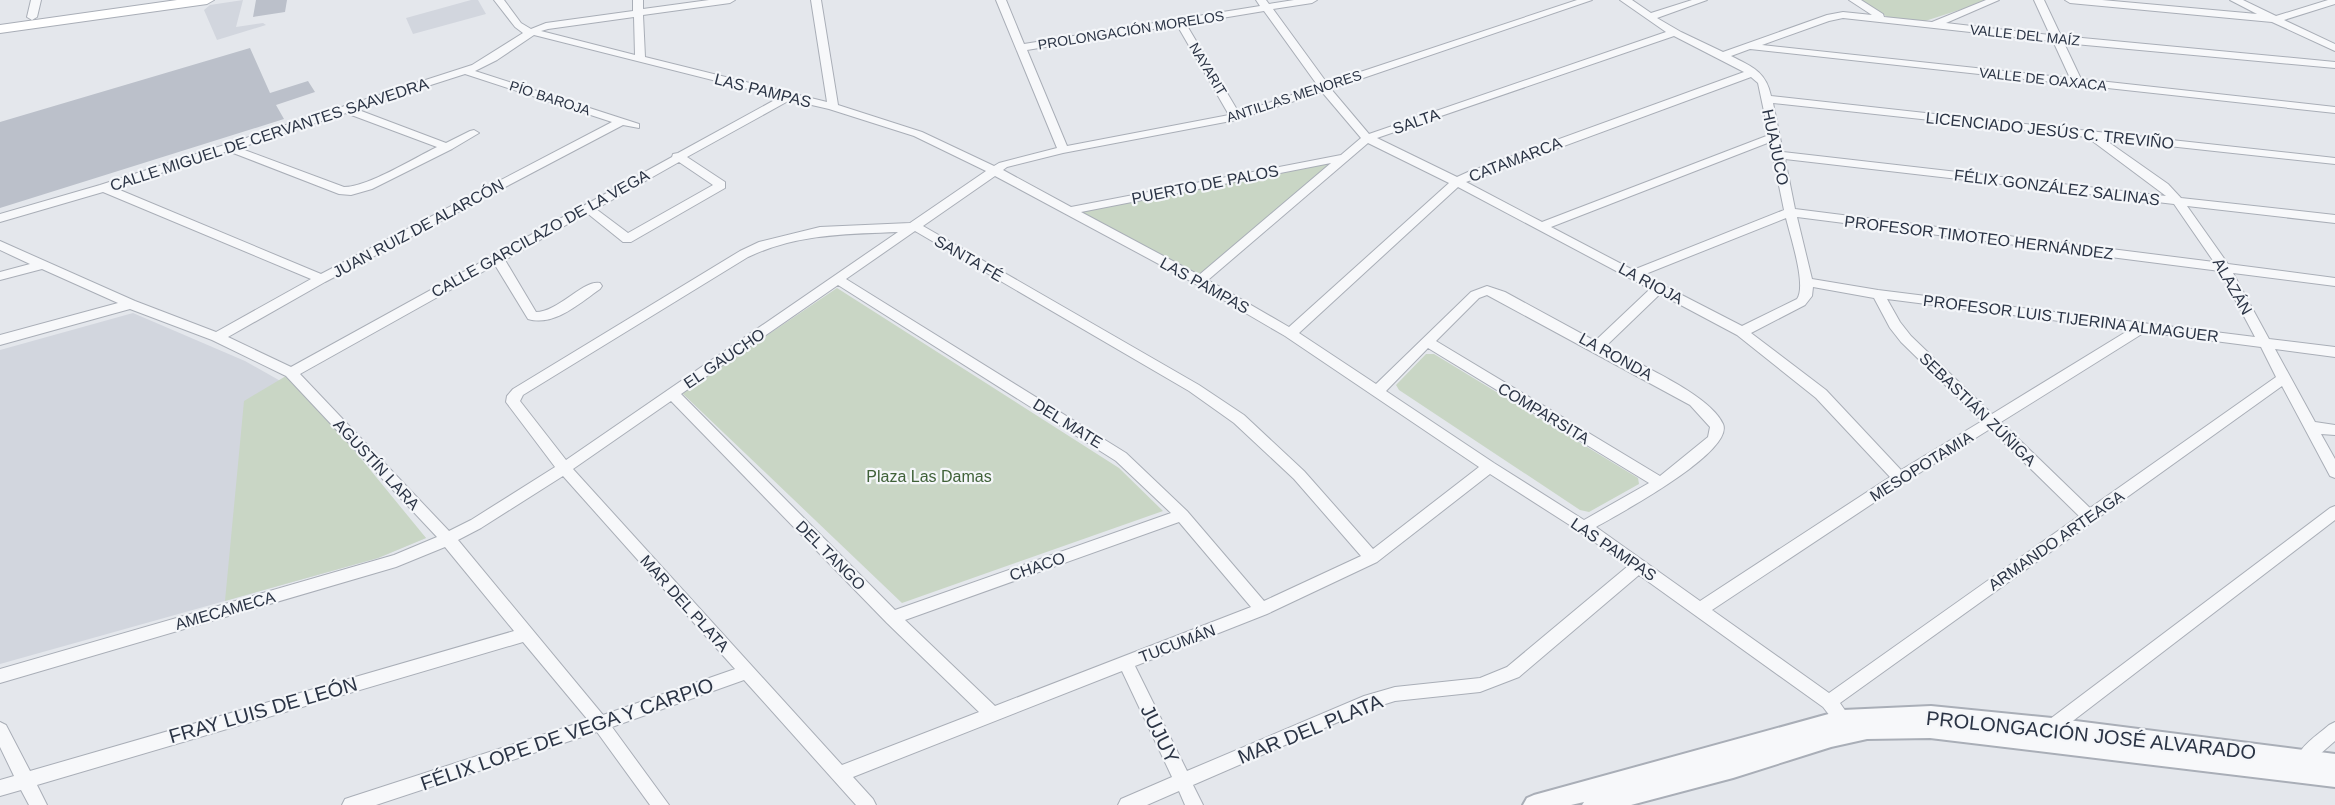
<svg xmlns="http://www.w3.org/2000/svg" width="2335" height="805" font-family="Helvetica,sans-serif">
  <rect width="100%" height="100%" fill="#e4e7ec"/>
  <!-- built -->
  <path fill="#d2d6de" d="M243,0L236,27L263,23L266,25L217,40L204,10L210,5Z
    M471,0H478L486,14L413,34L406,18Z
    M133,313L245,361L284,383L426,538L378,558L0,664V350Z"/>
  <!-- green -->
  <path fill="#c9d6c5" d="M1859,0H1990L1922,22L1889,18Z
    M1342,158L1200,281L1068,211Z
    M837,288L1119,468L1163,511L902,603L682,393Z
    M1426,354H1434L1638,478L1639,484L1589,512L1580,510L1399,390L1396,385Z
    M291,373L426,538L378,558L225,601L244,401Z"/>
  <!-- building -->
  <path fill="#bbc0ca" d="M256,0H287L285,12L253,17Z
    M250,48L270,93L308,81L315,92L276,105L284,119L0,208V122Z"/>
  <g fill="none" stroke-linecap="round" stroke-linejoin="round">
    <defs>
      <path id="minor" d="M31,0H41L37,17L32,20L27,17Z
        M494,0H504L521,23L531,29L546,23L633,11V0H643V9L709,0H735L730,3L643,15L645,57L827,102L811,0H821L838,105L922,132L994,166L999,163L1057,148L996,0H1006L1024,44L1260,6L1256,0H1266L1269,4L1294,0H1317L1312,3L1273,9L1327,83L1577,0H1592L1331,89L1369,134L1666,32L1620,0H1632L1651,13L1692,0H1707L1657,18L1681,32L1723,52L1827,15L1843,12L1872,15L1849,0H1861L1883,14L1884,17L1932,22L1986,0H1999L1946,23L2050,35L2034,0H2044L2061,36L2335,62V68L2064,43L2081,79L2335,107V113L1750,49L1731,56C1753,67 1766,72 1771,96L2335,158V164L2104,139L2168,184L2181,198L2335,215V223L2187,206L2228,264L2335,278V286L2233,273L2269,339L2335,347V357L2275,349L2315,422L2335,425V435L2321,434L2335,459V478L2330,476L2282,386L1840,703L1855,725L1853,730L1847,733L1841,730L1823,707L1639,575L1519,677L1480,692L1395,701L1366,710L1193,785L1203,805H1185L1179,791L1147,805H1118L1121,799L1172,777L1122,671L853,777L873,799L876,805H856L744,680L612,727L669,805H650L597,732L376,805H342L345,799L351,797L588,720L523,642L37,785L47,805H29L21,790L0,796V780L14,776L0,747V722L6,725L30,771L514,631L445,547L396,567L0,683V669L394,555L437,537L286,376L212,340L130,309L0,345V335L118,303L42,269L0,280V272L30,264L0,250V241L135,301L216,332L311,279L103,192L0,222V214L100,185L472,65L523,33L515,27ZM1264,11L1318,86L1239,113L1186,24ZM634,17L635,55L541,31L548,29ZM1843,18L2053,41L2070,78L1762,45L1829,21ZM1177,25L1229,115L1067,146L1027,50ZM534,35L780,97L678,153L673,154L672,157L291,367L228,337L325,282L623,125L639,128V124L475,71L497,60ZM1674,36L1744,72L1468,172L1457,177L1377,138ZM465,74L612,122L321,274L115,188L228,151L339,194L351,195L372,189L452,149L479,133L474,130L470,131L446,143L356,109ZM1751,77L1758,83L1769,135L1542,222L1466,182ZM1322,92L1361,138L1341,155L1071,207L1003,170L1007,167L1063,153L1236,120ZM790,100L829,109L914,136L986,171L910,223L820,227L759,242L740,251L513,389L507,396L506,402L555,467L471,520L449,531L300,374L495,265L528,319C554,327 580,303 600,289L602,286L600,283C584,279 558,312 536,312L505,260L587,213L623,242H631L725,188V182L687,157ZM1773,103L2087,137L2166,196L1783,152ZM346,113L437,147C414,158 368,187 344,187L239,148ZM1770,142L1784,210L1633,270L1551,227ZM1368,143L1449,183L1289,327L1208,280ZM1785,159L2174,204L2214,262L1795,209ZM679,162L713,185L628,233L596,209ZM1331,163L1199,275L1081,212ZM995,176L1196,284L1285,336L1479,467L1373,549L1304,471L1244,415L1199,385L923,226ZM1458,187L1650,289L1595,341L1505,292L1487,286L1471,292L1376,384L1299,333ZM1797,217L2220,271L2255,337L1878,290L1812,279ZM1786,218C1790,235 1807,286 1797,299L1742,326L1643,275ZM915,231L1189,391L1234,423L1294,479L1361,556L1264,601L1187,511L1126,453L846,279ZM898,232L566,460L520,401L523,395L748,257C797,234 846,234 898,232ZM838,285L1116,461L1171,513L895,610L681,394ZM1813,287L1874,298L1890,328L1901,342L1982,421L1901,470L1826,390L1751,333L1805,305L1812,296ZM1660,294L1737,335L1816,398L1890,477L1700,601L1596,527C1617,515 1735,452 1723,424C1710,394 1635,363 1606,346ZM1487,295L1690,405L1710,427L1708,437L1660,476L1436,341L1479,298ZM1887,299L2129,330L1992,414L1911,336L1900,322ZM2145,332L2261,347L2276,377L2090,508L2001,422ZM1428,348L1649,483L1584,520L1494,463L1386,391ZM671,401L887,623L979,712L842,765L573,469ZM1990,429L2079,516L1829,693L1712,610L1905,482ZM1490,474L1579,531L1628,566L1507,667L1480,678L1395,687L1364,696L1187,771L1135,666L1267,614L1377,562ZM563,476L735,669L603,715L458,540L481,528ZM1179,522L1251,607L995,706L905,620Z
        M2065,0H2102L2257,14L2230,0H2243L2276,16L2328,0H2335V4L2284,20L2335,44V51L2272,22L2070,3Z
        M2335,506V520L2061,730L2059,737L2053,740L2047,737L2044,727L2046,722L2330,508Z
        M2335,722V741L2312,761L2310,770L2304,772L2298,770C2290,751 2317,736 2329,725Z"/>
      <path id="tertiary" d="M1931,706L2052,718L2335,754V787L1930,738L1867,739L1831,747L1733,778L1631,805H1582L1584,802L1571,805H1523L1527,798L1534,795L1843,710Z"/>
      <path id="secondary" d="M177,0H214L207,4L0,33V25Z"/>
    </defs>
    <!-- minor casing -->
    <use href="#minor" stroke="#a9aeb7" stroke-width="2"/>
    <!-- tertiary casing -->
    <use href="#tertiary" stroke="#a9aeb7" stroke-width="4"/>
    <!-- secondary casing -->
    <use href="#secondary" stroke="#a9aeb7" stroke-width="2"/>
    <!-- minor -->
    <use href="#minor" fill="#f7f8fa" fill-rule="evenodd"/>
    <!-- tertiary -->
    <use href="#tertiary" fill="#f7f8fa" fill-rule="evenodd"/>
    <!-- secondary -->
    <use href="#secondary" fill="#fff" fill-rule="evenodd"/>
  </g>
  <g text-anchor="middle" stroke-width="4.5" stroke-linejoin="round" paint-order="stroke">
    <!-- far-street labels -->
    <g font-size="14" fill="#2b3445" stroke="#f4f6f9">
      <text transform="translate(1131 30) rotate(-9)" y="5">PROLONGACIÓN MORELOS</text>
      <text transform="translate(2025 35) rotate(6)" y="5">VALLE DEL MAÍZ</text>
      <text transform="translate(1208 69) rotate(59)" y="5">NAYARIT</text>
      <text transform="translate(2043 79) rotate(6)" y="5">VALLE DE OAXACA</text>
      <text transform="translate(1294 96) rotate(-18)" y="5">ANTILLAS MENORES</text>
      <text transform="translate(550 98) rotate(18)" y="5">PÍO BAROJA</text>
    </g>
    <!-- street labels -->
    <g font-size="16" fill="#2b3445" stroke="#f4f6f9">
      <text transform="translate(763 90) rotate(14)" y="6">LAS PAMPAS</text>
      <text transform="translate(1416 121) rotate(-19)" y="6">SALTA</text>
      <text transform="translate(2050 130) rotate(6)" y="6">LICENCIADO JESÚS C. TREVIÑO</text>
      <text transform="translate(269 134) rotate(-18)" y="6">CALLE MIGUEL DE CERVANTES SAAVEDRA</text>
      <text transform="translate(1776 147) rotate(78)" y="6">HUAJUCO</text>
      <text transform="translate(1515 159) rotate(-21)" y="6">CATAMARCA</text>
      <text transform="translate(1205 184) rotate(-11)" y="6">PUERTO DE PALOS</text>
      <text transform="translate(2057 187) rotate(7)" y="6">FÉLIX GONZÁLEZ SALINAS</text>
      <text transform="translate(418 228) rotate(-28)" y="6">JUAN RUIZ DE ALARCÓN</text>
      <text transform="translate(540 233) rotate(-29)" y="6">CALLE GARCILAZO DE LA VEGA</text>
      <text transform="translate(1979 237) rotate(7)" y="6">PROFESOR TIMOTEO HERNÁNDEZ</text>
      <text transform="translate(969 258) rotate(30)" y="6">SANTA FÉ</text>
      <text transform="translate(1651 283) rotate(28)" y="6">LA RIOJA</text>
      <text transform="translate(1205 285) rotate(29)" y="6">LAS PAMPAS</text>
      <text transform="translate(2233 286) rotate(60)" y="6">ALAZÁN</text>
      <text transform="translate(2071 318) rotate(7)" y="6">PROFESOR LUIS TIJERINA ALMAGUER</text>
      <text transform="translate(1616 356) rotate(29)" y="6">LA RONDA</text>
      <text transform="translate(724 358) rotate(-34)" y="6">EL GAUCHO</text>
      <text transform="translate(1978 409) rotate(44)" y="6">SEBASTIÁN ZÚÑIGA</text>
      <text transform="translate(1544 413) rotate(31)" y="6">COMPARSITA</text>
      <text transform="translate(1068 423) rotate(32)" y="6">DEL MATE</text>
      <text transform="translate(377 464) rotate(47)" y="6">AGUSTÍN LARA</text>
      <text transform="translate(1921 466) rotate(-32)" y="6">MESOPOTAMIA</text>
      <text transform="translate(2056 540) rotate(-35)" y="6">ARMANDO ARTEAGA</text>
      <text transform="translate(1614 549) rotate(34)" y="6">LAS PAMPAS</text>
      <text transform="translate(831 555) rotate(45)" y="6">DEL TANGO</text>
      <text transform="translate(1037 566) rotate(-19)" y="6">CHACO</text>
      <text transform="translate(685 603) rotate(48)" y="6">MAR DEL PLATA</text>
      <text transform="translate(225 610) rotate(-16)" y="6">AMECAMECA</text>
      <text transform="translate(1177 643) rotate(-21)" y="6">TUCUMÁN</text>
    </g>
    <!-- park labels -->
    <g font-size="16" fill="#3f6138" stroke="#f4f6f9">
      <text x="929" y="482">Plaza Las Damas</text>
    </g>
    <!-- near-street labels -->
    <g font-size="20" fill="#2b3445" stroke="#f4f6f9">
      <text transform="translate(263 710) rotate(-16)" y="7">FRAY LUIS DE LEÓN</text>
      <text transform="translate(1310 729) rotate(-22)" y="7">MAR DEL PLATA</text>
      <text transform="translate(567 734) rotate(-19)" y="7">FÉLIX LOPE DE VEGA Y CARPIO</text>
      <text transform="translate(1160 734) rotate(64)" y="7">JUJUY</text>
      <text transform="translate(2091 735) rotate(6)" y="7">PROLONGACIÓN JOSÉ ALVARADO</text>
    </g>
  </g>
</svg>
